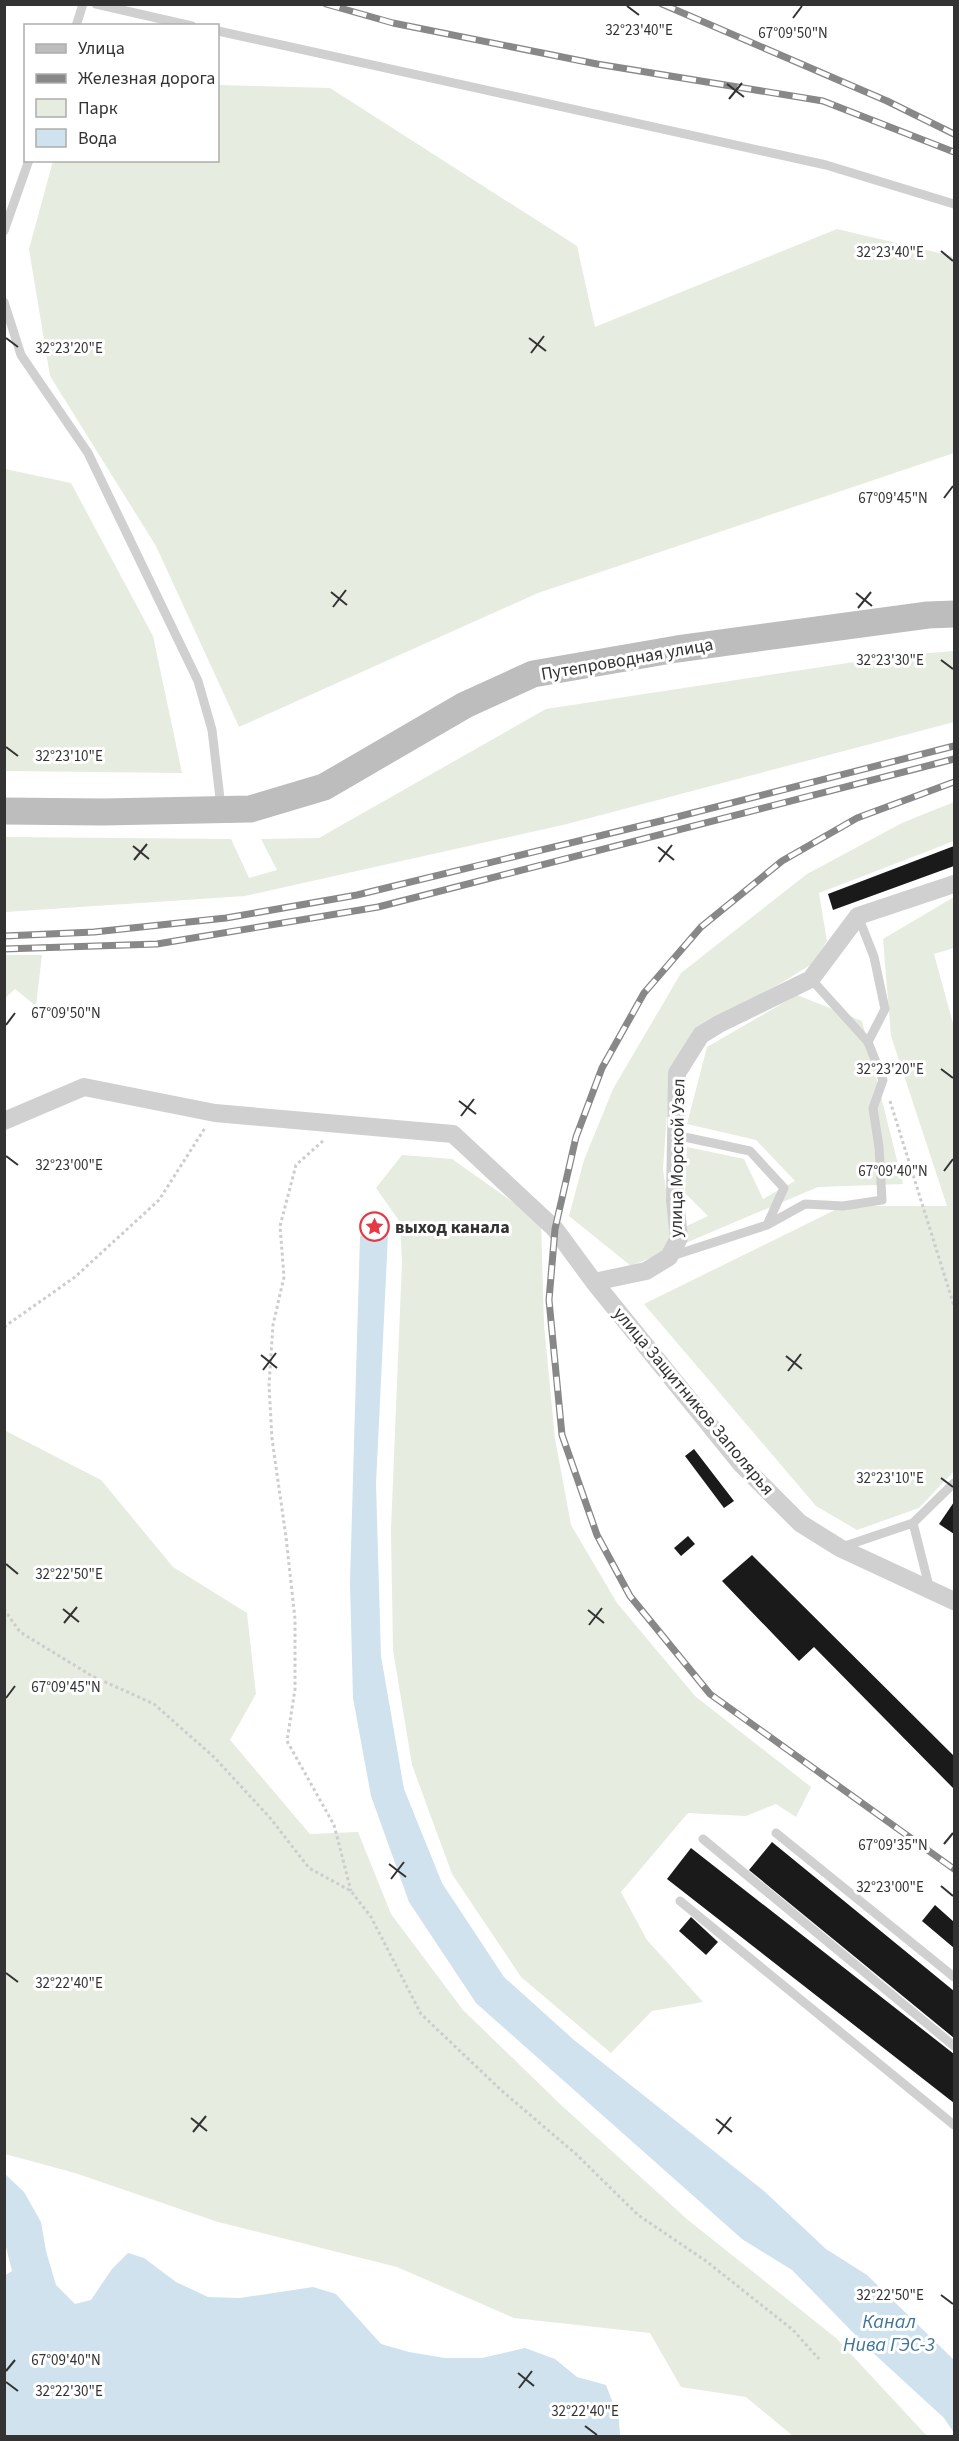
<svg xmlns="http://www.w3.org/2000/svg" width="959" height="2441" font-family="'Source Sans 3',sans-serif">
  <rect width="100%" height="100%" fill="#fff"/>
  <!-- green -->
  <path fill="#e6ecdf" d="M218,85L330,88L577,246L595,327L837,229L952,256L954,261V453L538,593L239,727L156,546L50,376L29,249L53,161L218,160Z
    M5,469L71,483L153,636L182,773L5,771Z
    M954,651V722L567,824L245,896L5,912V837L231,839L249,878L277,870L261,839L319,838L546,709L894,656Z
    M954,802V841L819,893L827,941L812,964L776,986L698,1028L670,1072L663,1169L672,1233L708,1216L685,1193L687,1147L744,1159L763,1199L795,1181L756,1140L687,1124L707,1047L797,995L862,1021L903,1184L818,1187L631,1266L569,1216L584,1160L613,1089L681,973L807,874L902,823Z
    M954,897V948L934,954L954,1027V1471L919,1508L857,1530L816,1506L644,1304L843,1206H947L891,1036L883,939Z
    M5,955H42L36,1006L15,989L5,998Z
    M402,1155L452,1159L541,1222L544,1324L555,1439L571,1525L617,1603L695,1696L811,1787L796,1817L776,1804L746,1816L688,1813L621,1892L647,1940L703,2002L652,2011L611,2053L521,1977L452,1874L412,1765L393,1650L391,1529L402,1262L400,1222L376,1188Z
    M4,1430L101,1480L173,1567L247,1613L256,1694L230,1740L310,1834L358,1832L391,1914L463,2010L561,2105L688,2220L836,2338L927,2436H793L746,2397L681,2387L650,2333L514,2318L397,2267L218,2222L75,2173L5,2154Z"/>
  <!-- water -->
  <path fill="#cfe2ee" d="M388,1235L376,1484L381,1656L404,1789L442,1883L504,1977L574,2040L764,2191L826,2249L867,2275L954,2360V2433L944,2418L871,2351L792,2270L742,2239L476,2003L409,1902L371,1796L353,1698L350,1583L360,1236Z
    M5,2174L24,2192L41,2222L46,2251L56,2285L75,2304L91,2300L112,2269L128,2253L144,2258L176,2282L208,2297L240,2298L313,2287L336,2294L381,2344L409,2352L445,2358H482L525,2348L555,2359L577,2377L606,2385L619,2419L620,2436H5L4,2276L12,2271L6,2247Z"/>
  <!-- building -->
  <path fill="#1a1a1a" d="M954,846V866L833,910L828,894Z
    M694,1449L734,1501L724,1508L685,1456Z
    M954,1502V1534L939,1524Z
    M688,1536L695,1544L681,1556L674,1548Z
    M752,1555L954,1756V1789L814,1647L799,1661L722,1581Z
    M772,1842L954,1991V2038L749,1870Z
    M691,1848L954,2054V2103L667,1879Z
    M935,1905L954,1922V1948L922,1921Z
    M691,1917L718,1942L706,1955L679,1931Z"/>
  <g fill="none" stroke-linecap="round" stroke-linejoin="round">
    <!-- path -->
    <path stroke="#cdcdcd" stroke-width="3" stroke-dasharray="3 3" stroke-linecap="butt" d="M890,1101L954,1306
      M323,1141L296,1165L280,1226L284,1277L273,1325L269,1385L272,1439L286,1537L295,1619V1689L287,1741L334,1825L351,1891
      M4,1327L75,1277L159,1200L205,1128
      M4,1609L20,1632L92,1676L154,1704L215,1758L271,1819L309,1868L351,1891L371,1917L421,2014L502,2091L576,2154L638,2215L706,2261L793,2330L819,2359"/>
    <!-- service -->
    <path stroke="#d0d0d0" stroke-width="9" d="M96,4L192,26
      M76,26L83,4
      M218,31L826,165L954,204
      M4,231L29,160
      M4,302L21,355L88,453L198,681L212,730L221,807
      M858,916L874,957L885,1009L868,1042
      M675,1135L750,1151L784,1188L767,1225
      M672,1256L767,1225L805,1204L843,1206L882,1200L879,1147L873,1108L883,1080L868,1042L811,979
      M842,1547L913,1523
      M930,1590L913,1523L954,1483
      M776,1833L954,1977
      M703,1839L954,2046
      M680,1901L954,2125"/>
    <!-- minor -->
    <path stroke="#d0d0d0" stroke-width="18" d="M4,1121L84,1087L215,1113L453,1134L555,1229L594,1282L742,1465L800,1523L840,1548L954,1601
      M594,1282L646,1271L669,1257L679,1238L675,1200L677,1073L701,1035L719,1024L811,979L858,916L954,884"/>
    <!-- secondary -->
    <path stroke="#bdbdbd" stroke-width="27" d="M4,811L103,812L250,809L324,787L465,705L533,674L677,649L928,615L954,614"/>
    <defs>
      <path id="rail" d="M326,4L393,23L597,64L823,101L954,152
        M662,4L887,101L954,134
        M954,782L857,818L782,861L701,927L644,993L602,1068L576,1137L555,1229L549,1300L562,1435L597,1535L630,1596L710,1694L954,1869
        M4,936L94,932L226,918L357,895L669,819L954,746
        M4,949L157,944L378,907L954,759"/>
    </defs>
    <!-- rail casing -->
    <use href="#rail" stroke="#888" stroke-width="7"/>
    <!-- rail -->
    <use href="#rail" stroke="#fff" stroke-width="4.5" stroke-dasharray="14" stroke-linecap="butt"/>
  </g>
  <!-- ticks -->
  <path fill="none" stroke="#333" stroke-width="2" d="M627,6L639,15M793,18L802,6M727,84L744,97M729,99L742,83M941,251L953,261M6,338L18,347M529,338L546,351M531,353L544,336M944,498L953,486M331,592L347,605M856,593L872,606M333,607L346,590M858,608L871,592M941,660L953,669M6,747L18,756M133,846L149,859M658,847L674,860M134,860L147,844M659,862L672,845M6,1025L15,1013M941,1069L953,1078M459,1101L476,1114M461,1116L474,1099M6,1156L18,1165M944,1171L953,1159M261,1355L277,1368M786,1356L802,1369M263,1370L276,1353M788,1371L801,1354M941,1478L953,1487M6,1564L18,1574M63,1609L79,1622M588,1610L604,1623M64,1623L77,1607M589,1625L602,1608M6,1698L15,1686M944,1844L953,1833M389,1864L406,1877M391,1879L404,1862M941,1886L953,1896M6,1973L18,1982M191,2118L207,2131M716,2119L732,2132M193,2132L206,2116M718,2134L731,2117M941,2295L953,2304M6,2371L15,2360M518,2373L534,2386M6,2382L18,2391M519,2388L532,2371M585,2426L597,2435"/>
  <!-- icons -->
  <defs>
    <symbol id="sight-ring" viewBox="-11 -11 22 22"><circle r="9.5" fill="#fff" stroke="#e63946" stroke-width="1.5"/><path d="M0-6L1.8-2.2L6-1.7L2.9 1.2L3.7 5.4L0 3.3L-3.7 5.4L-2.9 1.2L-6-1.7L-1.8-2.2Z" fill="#e63946"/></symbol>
  </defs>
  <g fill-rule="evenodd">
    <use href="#sight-ring" x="358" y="1210" width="33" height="33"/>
  </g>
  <g text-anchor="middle" stroke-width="6" stroke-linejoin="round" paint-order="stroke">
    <!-- street labels -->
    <g font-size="18" fill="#333" stroke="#fff">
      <text transform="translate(627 659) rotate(-10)" y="6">Путепроводная улица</text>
      <text transform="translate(677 1158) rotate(-89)" y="6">улица Морской Узел</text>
      <text transform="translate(694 1401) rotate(50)" y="6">улица Защитников Заполярья</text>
    </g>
    <!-- poi labels -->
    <g font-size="18" font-weight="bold" fill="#333" stroke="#fff" text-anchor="start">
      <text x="395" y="1233">выход канала</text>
    </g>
    <!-- water labels -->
    <g font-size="20" font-style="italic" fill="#3f7597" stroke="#fff">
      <text x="889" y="2328">Канал<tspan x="889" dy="23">Нива ГЭС-3</tspan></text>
    </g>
  </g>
  <g font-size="15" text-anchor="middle" fill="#333" stroke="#fff" stroke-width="6" stroke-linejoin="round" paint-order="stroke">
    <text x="639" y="35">32°23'40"E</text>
    <text x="793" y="38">67°09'50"N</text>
    <text x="890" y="257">32°23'40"E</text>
    <text x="69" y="353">32°23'20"E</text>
    <text x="893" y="503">67°09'45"N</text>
    <text x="890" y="665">32°23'30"E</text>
    <text x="69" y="761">32°23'10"E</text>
    <text x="66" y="1018">67°09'50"N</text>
    <text x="890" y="1074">32°23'20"E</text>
    <text x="69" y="1170">32°23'00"E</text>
    <text x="893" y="1176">67°09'40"N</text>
    <text x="890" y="1483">32°23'10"E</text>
    <text x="69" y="1579">32°22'50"E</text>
    <text x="66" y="1692">67°09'45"N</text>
    <text x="893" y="1850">67°09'35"N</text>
    <text x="890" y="1892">32°23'00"E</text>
    <text x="69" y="1988">32°22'40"E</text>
    <text x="890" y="2300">32°22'50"E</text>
    <text x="66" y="2365">67°09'40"N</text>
    <text x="69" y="2396">32°22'30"E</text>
    <text x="585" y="2416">32°22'40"E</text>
  </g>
  <!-- border -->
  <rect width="959" height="2441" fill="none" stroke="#333333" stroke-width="12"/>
  <!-- legend -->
  <rect x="24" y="24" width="195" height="138" fill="#ffffff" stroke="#adadad" stroke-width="1.5"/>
  <rect x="36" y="44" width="30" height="9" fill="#bdbdbd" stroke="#adadad" stroke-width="1.5"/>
  <text x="78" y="54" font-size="18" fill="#333333">Улица</text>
  <rect x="36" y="74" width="30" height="9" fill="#888888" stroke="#adadad" stroke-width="1.5"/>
  <text x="78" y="84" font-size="18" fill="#333333">Железная дорога</text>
  <rect x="36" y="99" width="30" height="18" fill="#e6ecdf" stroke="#adadad" stroke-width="1.5"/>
  <text x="78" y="114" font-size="18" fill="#333333">Парк</text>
  <rect x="36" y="129" width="30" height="18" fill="#cfe2ee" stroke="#adadad" stroke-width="1.5"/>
  <text x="78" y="144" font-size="18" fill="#333333">Вода</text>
</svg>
